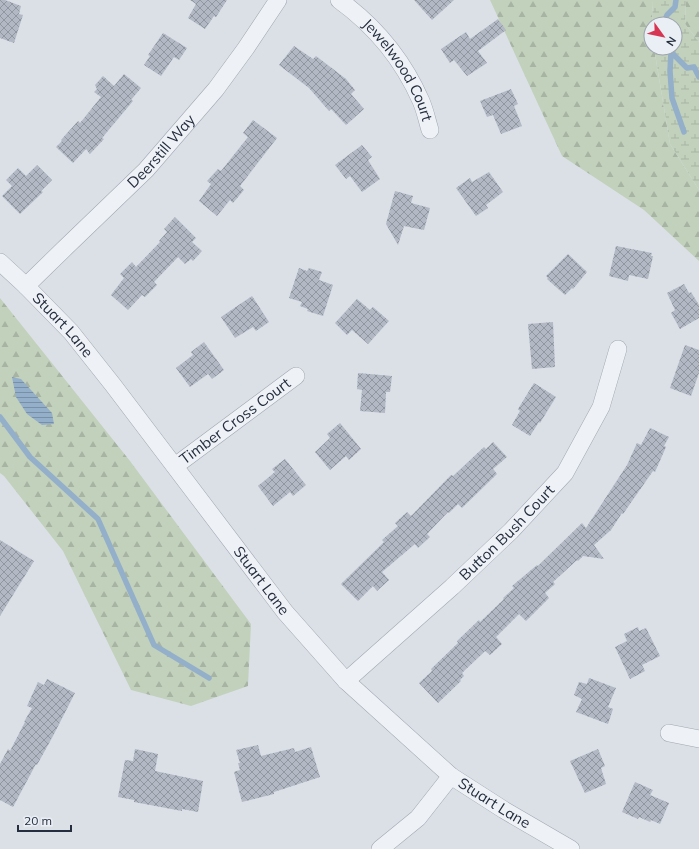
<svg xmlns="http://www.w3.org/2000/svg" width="699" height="849" font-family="Mulish,sans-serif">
  <defs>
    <pattern id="forest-firs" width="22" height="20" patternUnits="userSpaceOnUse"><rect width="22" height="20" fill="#c2d1bc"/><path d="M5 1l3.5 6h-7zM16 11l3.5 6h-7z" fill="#a7b4a3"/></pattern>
    <pattern id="wetland-marsh" width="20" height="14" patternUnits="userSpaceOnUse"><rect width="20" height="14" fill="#c2d1bc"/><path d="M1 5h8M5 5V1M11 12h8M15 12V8" fill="none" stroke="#a7b4a3"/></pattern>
    <pattern id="water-rules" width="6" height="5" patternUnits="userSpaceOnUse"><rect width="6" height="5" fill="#93afca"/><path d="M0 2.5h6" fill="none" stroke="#788fa5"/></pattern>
    <pattern id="building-cross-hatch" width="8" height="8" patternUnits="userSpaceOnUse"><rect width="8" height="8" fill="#b2b9c4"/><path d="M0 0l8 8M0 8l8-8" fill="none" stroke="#9197a1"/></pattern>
  </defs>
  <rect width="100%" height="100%" fill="#dbe0e7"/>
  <!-- forest -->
  <path fill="url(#forest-firs)" d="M490,0H653L651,48H654L670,144L699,190V261L644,210L562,156Z
    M686,0H699V42L685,24Z
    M0,298L130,461L251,624L248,686L191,706L131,690L63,551L4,476L0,473Z"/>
  <!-- wetland -->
  <path fill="url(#wetland-marsh)" d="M653,0H686L685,24L699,42V190L670,144L654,48H675V24H652Z"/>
  <!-- water -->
  <path fill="url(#water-rules)" d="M12,377L21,379L52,413L54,424L42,425L27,414L16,397Z"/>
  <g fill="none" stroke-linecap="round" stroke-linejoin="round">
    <!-- stream -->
    <path stroke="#93afca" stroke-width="5.5" d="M663,24L667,15L675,7L676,0
      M669,48L671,52L687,68L694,67L699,77
      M671,52L670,71L672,98L684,132
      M0,417L30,457L98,519L154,645L209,678"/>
  </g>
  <!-- building -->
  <path fill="url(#building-cross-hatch)" d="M0,0H5L21,6L19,14L23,15L14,43L0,38Z
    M190,0H227L216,17L214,16L205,29L188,18L196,4Z
    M414,0H454L432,20Z
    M498,19L506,30L478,51L487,63L467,76L454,60L450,63L441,49L466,32L470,39Z
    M163,33L187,48L179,60L174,57L161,76L144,65L150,56L148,55Z
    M294,46L313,59L316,56L346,79L355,90L351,94L364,109L346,125L331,109L329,111L309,88L279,65Z
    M124,74L141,88L131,100L133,101L102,138L104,139L90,154L86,149L73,163L56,147L62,141L61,140L78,121L80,123L101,97L94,92L97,89L95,85L103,76L114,86Z
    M511,89L518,104L514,106L522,126L501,134L493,115L487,117L480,101Z
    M253,120L277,138L240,186L244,190L233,203L230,200L217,216L199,201L211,184L207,181L218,169L221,171L248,137L243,133Z
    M362,145L372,157L368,160L380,179L362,192L350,176L346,179L335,165Z
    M37,165L52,180L41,191L43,192L20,214L2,196L12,186L6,180L18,168L26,176Z
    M489,172L503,192L486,205L488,208L476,216L456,188L470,178L472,182Z
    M395,191L413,196L411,203L430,208L424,230L404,226L398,245L386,224Z
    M175,217L196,238L192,242L202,251L193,261L191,259L185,264L178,257L154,282L157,285L145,297L142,295L128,310L111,295L124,278L120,274L132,262L136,267L160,242L159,241L167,232L164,229Z
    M616,246L652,253L651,256H653L648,279L629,275L628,281L609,276Z
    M568,254L587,272L573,289L572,288L565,295L547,279L548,278L546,276Z
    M299,268L307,271L309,268L322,272L319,280L333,285L323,316L307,311L308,309L300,306L302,302L289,298Z
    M684,284L689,293L691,292L699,305V318L680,329L671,313L675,310L667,293Z
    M252,296L269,322L256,331L253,327L235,338L221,317Z
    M357,299L370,310L373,307L389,321L368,344L352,330L347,335L335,323Z
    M553,322L555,367L532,369L528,324Z
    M204,342L224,370L212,379L208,374L190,387L176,368L193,355L191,352Z
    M685,345L699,350V373L691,396L670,388Z
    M358,373L392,376L390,392H386L385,413L360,411L362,390L357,389Z
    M534,383L556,397L540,423L539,422L530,436L512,425L520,411L518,409Z
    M340,423L361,449L349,460L346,456L330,470L315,452L330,438L327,434Z
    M650,428L669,437L664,446L666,447L655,472L653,471L623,514L622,513L611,530L594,545L604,559L583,556L578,561L577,560L553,582L555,584L545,593L549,598L526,621L519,614L496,637L502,644L490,655L485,651L462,673L464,676L460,680L461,681L438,703L419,683L432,671L431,669L458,643L457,641L479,620L480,622L504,599L503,598L514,588L512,586L537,565L538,566L582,523L586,528L627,465L637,443L641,445Z
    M493,442L507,457L493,469L497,474L462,508L458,504L449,513L448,512L427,534L430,537L418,548L415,544L382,572L389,580L377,591L373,586L358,601L341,584L384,542L382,540L398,526L395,523L407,512L411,516L451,475L453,476L484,447L486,449Z
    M285,459L306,485L293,496L290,492L273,506L258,486L275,472L272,469Z
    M0,540L34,561L0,616Z
    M638,627L639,631L646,628L660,656L642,665L645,671L630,679L615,647L627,641L624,634Z
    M589,678L616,688L608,707L613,709L608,724L576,712L582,699L574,695L579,682L587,684Z
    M47,679L75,693L53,736L37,765L36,764L13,807L0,800V764L8,749L10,751L25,722H24L32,708L27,706L38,682L44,685Z
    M258,745L261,756L294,748L295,752L311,747L320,777L274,792V794L242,802L234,772L240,770L238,763H240L236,750Z
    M135,749L158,754L155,771L203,781L198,812L182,809V811L134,802V800L118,797L125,760L133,761Z
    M598,749L605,766L601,768L606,784L585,793L570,761Z
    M635,782L653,790L650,795L669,803L660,824L651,820L650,822L639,817L638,819L622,812Z"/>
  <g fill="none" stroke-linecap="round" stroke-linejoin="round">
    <defs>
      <g id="minor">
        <path id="s1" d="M339,0C375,26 403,60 421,101C425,110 427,120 430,130"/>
        <path id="s2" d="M0,262L26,286L71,332L113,385L285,612L346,681L451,776L504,810L571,849"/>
        <path id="s3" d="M26,286L66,247L146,170L216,89L246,48L278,0"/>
        <path id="s4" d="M175,466L296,376"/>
        <path id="s5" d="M346,681L452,587L511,531L565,473L601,407L618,349"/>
        <path d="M669,733L699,739"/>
        <path d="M380,849L418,818L451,776"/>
      </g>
    </defs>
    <!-- minor casing -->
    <use href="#minor" stroke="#a0a7b1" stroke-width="18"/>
    <!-- minor -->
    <use href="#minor" stroke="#eef1f5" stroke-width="17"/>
  </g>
  <g text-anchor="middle" stroke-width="3" stroke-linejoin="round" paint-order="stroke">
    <!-- street labels -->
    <g font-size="15" fill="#242e3e" stroke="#eaeff5">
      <text dy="5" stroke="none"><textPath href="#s1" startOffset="93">Jewelwood Court</textPath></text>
      <text dy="5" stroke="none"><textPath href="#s3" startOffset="191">Deerstill Way</textPath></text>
      <text dy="5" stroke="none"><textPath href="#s2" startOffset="89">Stuart Lane</textPath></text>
      <text dy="5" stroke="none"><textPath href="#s4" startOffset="75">Timber Cross Court</textPath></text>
      <text dy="5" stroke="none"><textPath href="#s5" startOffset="219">Button Bush Court</textPath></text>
      <text dy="5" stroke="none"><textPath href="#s2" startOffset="413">Stuart Lane</textPath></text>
      <text dy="5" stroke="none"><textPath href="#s2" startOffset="737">Stuart Lane</textPath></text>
    </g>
  </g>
  <!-- north arrow -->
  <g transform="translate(663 36) rotate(123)"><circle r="19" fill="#eaeff5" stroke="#9ba2ac"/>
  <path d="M0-3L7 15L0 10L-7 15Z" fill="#d63652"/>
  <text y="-6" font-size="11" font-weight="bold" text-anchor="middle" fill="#242e3e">N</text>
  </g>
  <!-- scale -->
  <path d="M18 825v6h53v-6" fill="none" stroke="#242e3e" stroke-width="2"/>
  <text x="24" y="825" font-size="12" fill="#242e3e" stroke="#eaeff5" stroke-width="3" paint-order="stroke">20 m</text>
</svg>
